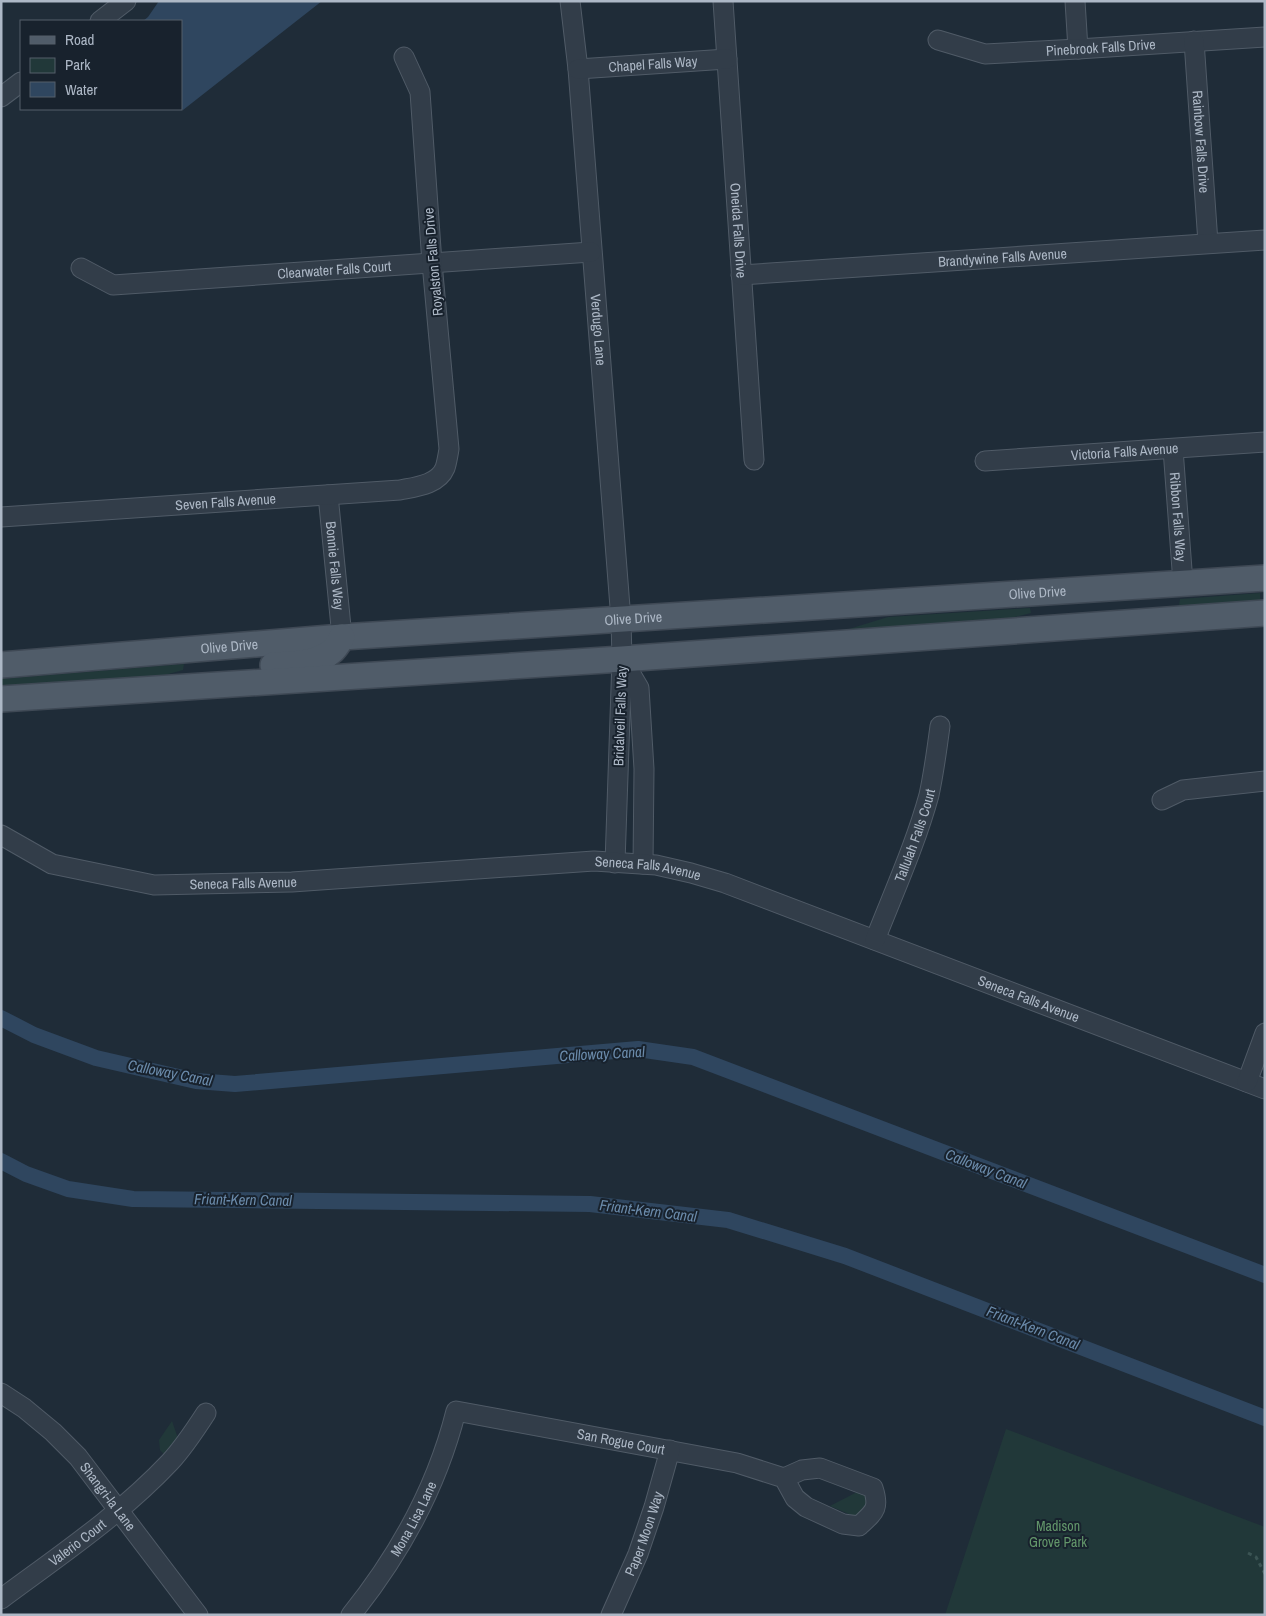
<svg xmlns="http://www.w3.org/2000/svg" width="1266" height="1616" font-family="'Archivo Narrow',sans-serif">
  <rect width="100%" height="100%" fill="#1f2c38"/>
  <!-- green -->
  <path fill="#213839" d="M1260,593V601L1179,606L1180,599Z
    M1030,608L1031,613L1003,620L847,634L849,629L888,617Z
    M184,664L183,670L165,675L1,687V679Z
    M172,1421L183,1453L167,1457L160,1450L159,1440Z
    M1006,1429L1265,1527V1615H945Z
    M859,1491C867,1496 868,1500 867,1509L856,1517L830,1506Z"/>
  <!-- water -->
  <path fill="#2f465f" d="M159,1H322L183,110L181,108V21H143L148,17Z"/>
  <g fill="none" stroke-linecap="round" stroke-linejoin="round">
    <!-- canal -->
    <path stroke="#2f465f" stroke-width="16" d="M1,1018L34,1035L96,1058L196,1081L235,1084L638,1049L693,1057L1265,1275
      M1,1161L26,1174L68,1189L133,1199L590,1204L728,1220L845,1256L1265,1418"/>
    <defs>
      <g id="minor">
        <path id="s1" d="M570,1L578,69L621,620L622,659L615,863"/>
        <path id="s2" d="M723,1L754,460"/>
        <path d="M1075,1L1078,49"/>
        <path d="M100,21L126,1"/>
        <path id="s3" d="M938,40L985,54L1078,49L1265,37"/>
        <path id="s4" d="M1194,41L1208,243"/>
        <path id="s5" d="M578,69L727,59"/>
        <path d="M1,97L21,82"/>
        <path id="s6" d="M81,268L113,285L591,252"/>
        <path id="s7" d="M741,275L1265,240"/>
        <path id="s8" d="M1173,449L1183,583"/>
        <path id="s9" d="M985,461L1265,442"/>
        <path id="s10" d="M328,495L342,637"/>
        <path id="s11" d="M1,517L400,490C415,487 438,485 445,468C447,462 448,455 449,449L432,263L420,92L404,57"/>
        <path d="M622,659L639,688L644,769L643,864"/>
        <path d="M1162,800L1183,790L1265,781"/>
        <path id="s12" d="M1,835L52,864L154,885L292,882L594,861L656,865L691,873L725,883L1265,1089"/>
        <path id="s13" d="M875,940C893,894 916,843 929,795C934,772 937,749 940,726"/>
        <path d="M1247,1082L1265,1033"/>
        <path id="s14" d="M1,1393L24,1408L53,1432L78,1457L198,1615"/>
        <path id="s15" d="M1,1599C59,1556 120,1515 170,1462C184,1447 195,1430 206,1413"/>
        <path id="s16" d="M351,1615C400,1554 437,1487 456,1411L737,1463L784,1478L802,1470L820,1468L873,1488C880,1509 874,1512 859,1526L843,1524L806,1507L795,1498L784,1478"/>
        <path id="s17" d="M611,1615L638,1554L654,1507L670,1450"/>
      </g>
      <g id="major">
        <path id="s18" d="M1,665L342,637L1265,578"/>
        <path d="M273,665C292,664 318,664 332,651C336,648 339,642 342,637"/>
        <path d="M1,699L622,659L1265,613"/>
      </g>
    </defs>
    <!-- minor casing -->
    <use href="#minor" stroke="#505b67" stroke-width="21"/>
    <!-- major casing -->
    <use href="#major" stroke="#3f4955" stroke-width="28"/>
    <!-- path -->
    <path stroke="#3b5454" stroke-width="3" stroke-dasharray="4 4" stroke-linecap="butt" d="M1248,1553L1256,1557L1265,1574"/>
    <!-- minor -->
    <use href="#minor" stroke="#323d49" stroke-width="19"/>
    <!-- major -->
    <use href="#major" stroke="#505c69" stroke-width="25"/>
  </g>
  <g text-anchor="middle" stroke-width="4" stroke-linejoin="round" paint-order="stroke">
    <!-- street labels -->
    <g font-size="14" fill="#adb8c6" stroke="#18222d">
      <text dy="5" stroke="none"><textPath href="#s3" startOffset="165">Pinebrook Falls Drive</textPath></text>
      <text dy="5" stroke="none"><textPath href="#s5" startOffset="75">Chapel Falls Way</textPath></text>
      <text dy="5" stroke="none"><textPath href="#s4" startOffset="101">Rainbow Falls Drive</textPath></text>
      <text dy="5" stroke="none"><textPath href="#s2" startOffset="230">Oneida Falls Drive</textPath></text>
      <text dy="5" stroke="none"><textPath href="#s7" startOffset="262">Brandywine Falls Avenue</textPath></text>
      <text transform="translate(433 262) rotate(-95)" y="5">Royalston Falls Drive</text>
      <text dy="5" stroke="none"><textPath href="#s6" startOffset="258">Clearwater Falls Court</textPath></text>
      <text dy="5" stroke="none"><textPath href="#s1" startOffset="330">Verdugo Lane</textPath></text>
      <text dy="5" stroke="none"><textPath href="#s9" startOffset="140">Victoria Falls Avenue</textPath></text>
      <text dy="5" stroke="none"><textPath href="#s11" startOffset="225">Seven Falls Avenue</textPath></text>
      <text dy="5" stroke="none"><textPath href="#s8" startOffset="68">Ribbon Falls Way</textPath></text>
      <text dy="5" stroke="none"><textPath href="#s10" startOffset="71">Bonnie Falls Way</textPath></text>
      <text dy="5" stroke="none"><textPath href="#s18" startOffset="1039">Olive Drive</textPath></text>
      <text dy="5" stroke="none"><textPath href="#s18" startOffset="634">Olive Drive</textPath></text>
      <text dy="5" stroke="none"><textPath href="#s18" startOffset="229">Olive Drive</textPath></text>
      <text transform="translate(620 716) rotate(-88)" y="5">Bridalveil Falls Way</text>
      <text dy="5" stroke="none"><textPath href="#s13" startOffset="112">Tallulah Falls Court</textPath></text>
      <text dy="5" stroke="none"><textPath href="#s12" startOffset="658">Seneca Falls Avenue</textPath></text>
      <text dy="5" stroke="none"><textPath href="#s12" startOffset="252">Seneca Falls Avenue</textPath></text>
      <text dy="5" stroke="none"><textPath href="#s12" startOffset="1062">Seneca Falls Avenue</textPath></text>
      <text dy="5" stroke="none"><textPath href="#s16" startOffset="399">San Rogue Court</textPath></text>
      <text dy="5" stroke="none"><textPath href="#s14" startOffset="150">Shangri-la Lane</textPath></text>
      <text dy="5" stroke="none"><textPath href="#s16" startOffset="115">Mona Lisa Lane</textPath></text>
      <text dy="5" stroke="none"><textPath href="#s17" startOffset="88">Paper Moon Way</textPath></text>
      <text dy="5" stroke="none"><textPath href="#s15" startOffset="95">Valerio Court</textPath></text>
    </g>
    <!-- park labels -->
    <g font-size="14" fill="#63976b" stroke="#18222d">
      <text x="1058" y="1531">Madison<tspan x="1058" dy="16">Grove Park</tspan></text>
    </g>
    <!-- water labels -->
    <g font-size="15" font-style="italic" fill="#6b8bab" stroke="#18222d">
      <text transform="translate(602 1054) rotate(-3)" y="5">Calloway Canal</text>
      <text transform="translate(170 1073) rotate(11)" y="5">Calloway Canal</text>
      <text transform="translate(986 1169) rotate(21)" y="5">Calloway Canal</text>
      <text transform="translate(243 1200) rotate(1)" y="5">Friant-Kern Canal</text>
      <text transform="translate(648 1211) rotate(7)" y="5">Friant-Kern Canal</text>
      <text transform="translate(1033 1328) rotate(21)" y="5">Friant-Kern Canal</text>
    </g>
  </g>
  <!-- border -->
  <rect width="1266" height="1616" fill="none" stroke="#adb8c6" stroke-width="5"/>
  <!-- legend -->
  <rect x="20" y="20" width="162" height="90" fill="#18222d" stroke="#545e6a"/>
  <rect x="30" y="36" width="25" height="8" fill="#505c69" stroke="#545e6a"/>
  <text x="65" y="45" font-size="15" fill="#adb8c6">Road</text>
  <rect x="30" y="58" width="25" height="15" fill="#213839" stroke="#545e6a"/>
  <text x="65" y="70" font-size="15" fill="#adb8c6">Park</text>
  <rect x="30" y="82" width="25" height="15" fill="#2f465f" stroke="#545e6a"/>
  <text x="65" y="95" font-size="15" fill="#adb8c6">Water</text>
</svg>
